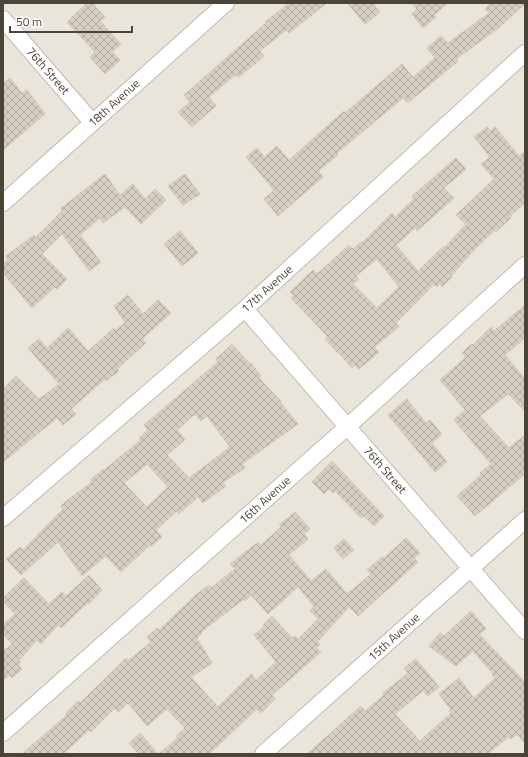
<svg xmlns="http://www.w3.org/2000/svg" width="528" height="757" font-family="'Titillium Web',sans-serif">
  <defs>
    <pattern id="building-cross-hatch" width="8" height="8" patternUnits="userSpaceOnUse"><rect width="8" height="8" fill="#d8cfc1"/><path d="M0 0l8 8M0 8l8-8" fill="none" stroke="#b1aa9e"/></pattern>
  </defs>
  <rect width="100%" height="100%" fill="#f6f3ec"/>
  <!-- residential -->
  <path fill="#eae5da" d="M3,3H525V754H3Z"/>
  <!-- building -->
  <path fill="url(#building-cross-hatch)" stroke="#d3c7b4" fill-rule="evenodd" d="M87,3H92L105,17L100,21L121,44L112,52L120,60L105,74L90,57L95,52L67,22Z
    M289,3H327L289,33L286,30L260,51L264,56L239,77L235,75L209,97L216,106L192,127L178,112L190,102L184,95L266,23L265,22Z
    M347,3H372L380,12L365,24Z
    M411,3H448L434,15L436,17L423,28L412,14L417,9Z
    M491,3L525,4L496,30L456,59L458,61L408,103L403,98L337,153L338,155L318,171L323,177L278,216L264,199L274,190L246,157L257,148L265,157L277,146L289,160L344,111L345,113L402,64L413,77L435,58L427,48L441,36L448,43L489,13L485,9Z
    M10,78L22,93L27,90L45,114L3,150V84Z
    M487,127L490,131L495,127L519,156L525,151V203L510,216L511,218L496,232L495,230L474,250L451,276L452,277L442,287L439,284L437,287L434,284L396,323L399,327L374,347L379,352L359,369L355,365L352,368L338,352V353L325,339L328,337L291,298L294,295L290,292L313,270L317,274L349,245L353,249L361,242L362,243L392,213L395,217L414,199L412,196L456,158L466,169L444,188L454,198L417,231L415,228L396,245L418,271L444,246L445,247L466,224L456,215L494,179L481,164L490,157L474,137ZM377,259L399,287L377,308L353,284L359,279L356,276Z
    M105,174L120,195L133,184L145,199L155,189L166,200L141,224L125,207L103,223L100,218L80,235L101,262L89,271L62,234L42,254L67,279L57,289L55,287L32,308L3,273V264L8,260L6,256L34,235L36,237L62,211L61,208Z
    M185,174L200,194L183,205L168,186Z
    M180,231L198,253L182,266L164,244Z
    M128,295L143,314L158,300L171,313L142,339L146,343L117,369L119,371L106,381L105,379L71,409L76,414L63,425L57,418L3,462V389L16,376L39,399L59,384L28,348L39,339L47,348L68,328L88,351L114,328L116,330L125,323L114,306Z
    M525,305V338L505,355L525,379V411L508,394L480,416L509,448L525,435V474L475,516L457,496L481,475L480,473L491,464L454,420L465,410L440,380L466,357L462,353L471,344L473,345L491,327L494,331Z
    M232,344L250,364L251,363L261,376L259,378L281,401L280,402L298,424L242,464L245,468L223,482L226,486L203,503L198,497L179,514L177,511L156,530L162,537L151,546L150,545L121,572L106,556L82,576L58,542L21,575L6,559L20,547L23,550L63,509L61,506L65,502L92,482L90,480L94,477L103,469L104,470L141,440L139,438L148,430L144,425L218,362L216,359ZM195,414L201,421L207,416L230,447L189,478L167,455L185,440L177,430ZM147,464L168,487L147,507L124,483Z
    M407,399L426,423L430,420L442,434L432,443L447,462L435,472L388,415Z
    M332,461L384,516L374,526L364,516L361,518L335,491L333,493L329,489L324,494L312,482Z
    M295,512L310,529L304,534L308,539L289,555L311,581L326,569L347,594L371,574L367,570L382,557L384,558L406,538L420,553L414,558L418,562L358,616L349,607L317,642L320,644L316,648L321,652L272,695L275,699L261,713L257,709L209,754H139L129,743L140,733L158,754L178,738L176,736L185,728L167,709L147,726L128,703L118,712L115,708L91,732L89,730L63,754H22L67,715L66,713L78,701L80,703L126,658L129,660L151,642L147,637L157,628L159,630L198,593L209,585L211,588L235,569L230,564L258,542L261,545L281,527L279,525ZM298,587L314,606L310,611L318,619L298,639L295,636L292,638L272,616L263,625L264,627L254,635L276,662L256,680L251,674L218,707L191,677L212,663L197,638L202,633L201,632L244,599L245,601L251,595L268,614Z
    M344,539L354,550L343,559L334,548Z
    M89,575L102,590L89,604H86L61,628L58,625L41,644L37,640L19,660L21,662L18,665L22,669L12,678L10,675L3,680V648L5,650L12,644L3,634V625L15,614L3,601V598L24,578L49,604L62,592L66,596Z
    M471,611L486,629L479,634L525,682V743L517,734L511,739L509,737L487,754H307L361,706L365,711L384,695L383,693L408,673L404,668L416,659L439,687L428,696L423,691L395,714L420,741L451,713L449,711L451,710L439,694L459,678L474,698L495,678L492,675L493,674L473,651L456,666L429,646L440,633L444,636Z"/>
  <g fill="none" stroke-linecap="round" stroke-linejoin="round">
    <defs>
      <path id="street" d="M3,19L92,122
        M3,203L226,3
        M245,309L525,631
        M3,518L245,309L525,53
        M3,733L347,427L525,265
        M263,754L525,520"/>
    </defs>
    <!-- street casing -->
    <use href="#street" stroke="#c2bbae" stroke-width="18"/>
    <!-- street -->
    <use href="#street" stroke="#fff" stroke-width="16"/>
  </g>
  <g text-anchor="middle" stroke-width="3" stroke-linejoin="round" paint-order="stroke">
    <!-- street labels -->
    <g font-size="12" fill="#4b4439" stroke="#fff">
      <text transform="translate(48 71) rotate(49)" y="4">76th Street</text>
      <text transform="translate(114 103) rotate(-42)" y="4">18th Avenue</text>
      <text transform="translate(267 289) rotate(-42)" y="4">17th Avenue</text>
      <text transform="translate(385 470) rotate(49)" y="4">76th Street</text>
      <text transform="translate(265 500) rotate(-42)" y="4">16th Avenue</text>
      <text transform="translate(394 637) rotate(-42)" y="4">15th Avenue</text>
    </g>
  </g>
  <!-- border -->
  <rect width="528" height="757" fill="none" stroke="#4b4439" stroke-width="8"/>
  <!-- scale -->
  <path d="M10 26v6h122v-6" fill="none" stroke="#4b4439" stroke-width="2"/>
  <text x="16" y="26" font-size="12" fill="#4b4439" stroke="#ffffff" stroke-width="3" paint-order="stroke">50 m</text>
</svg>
